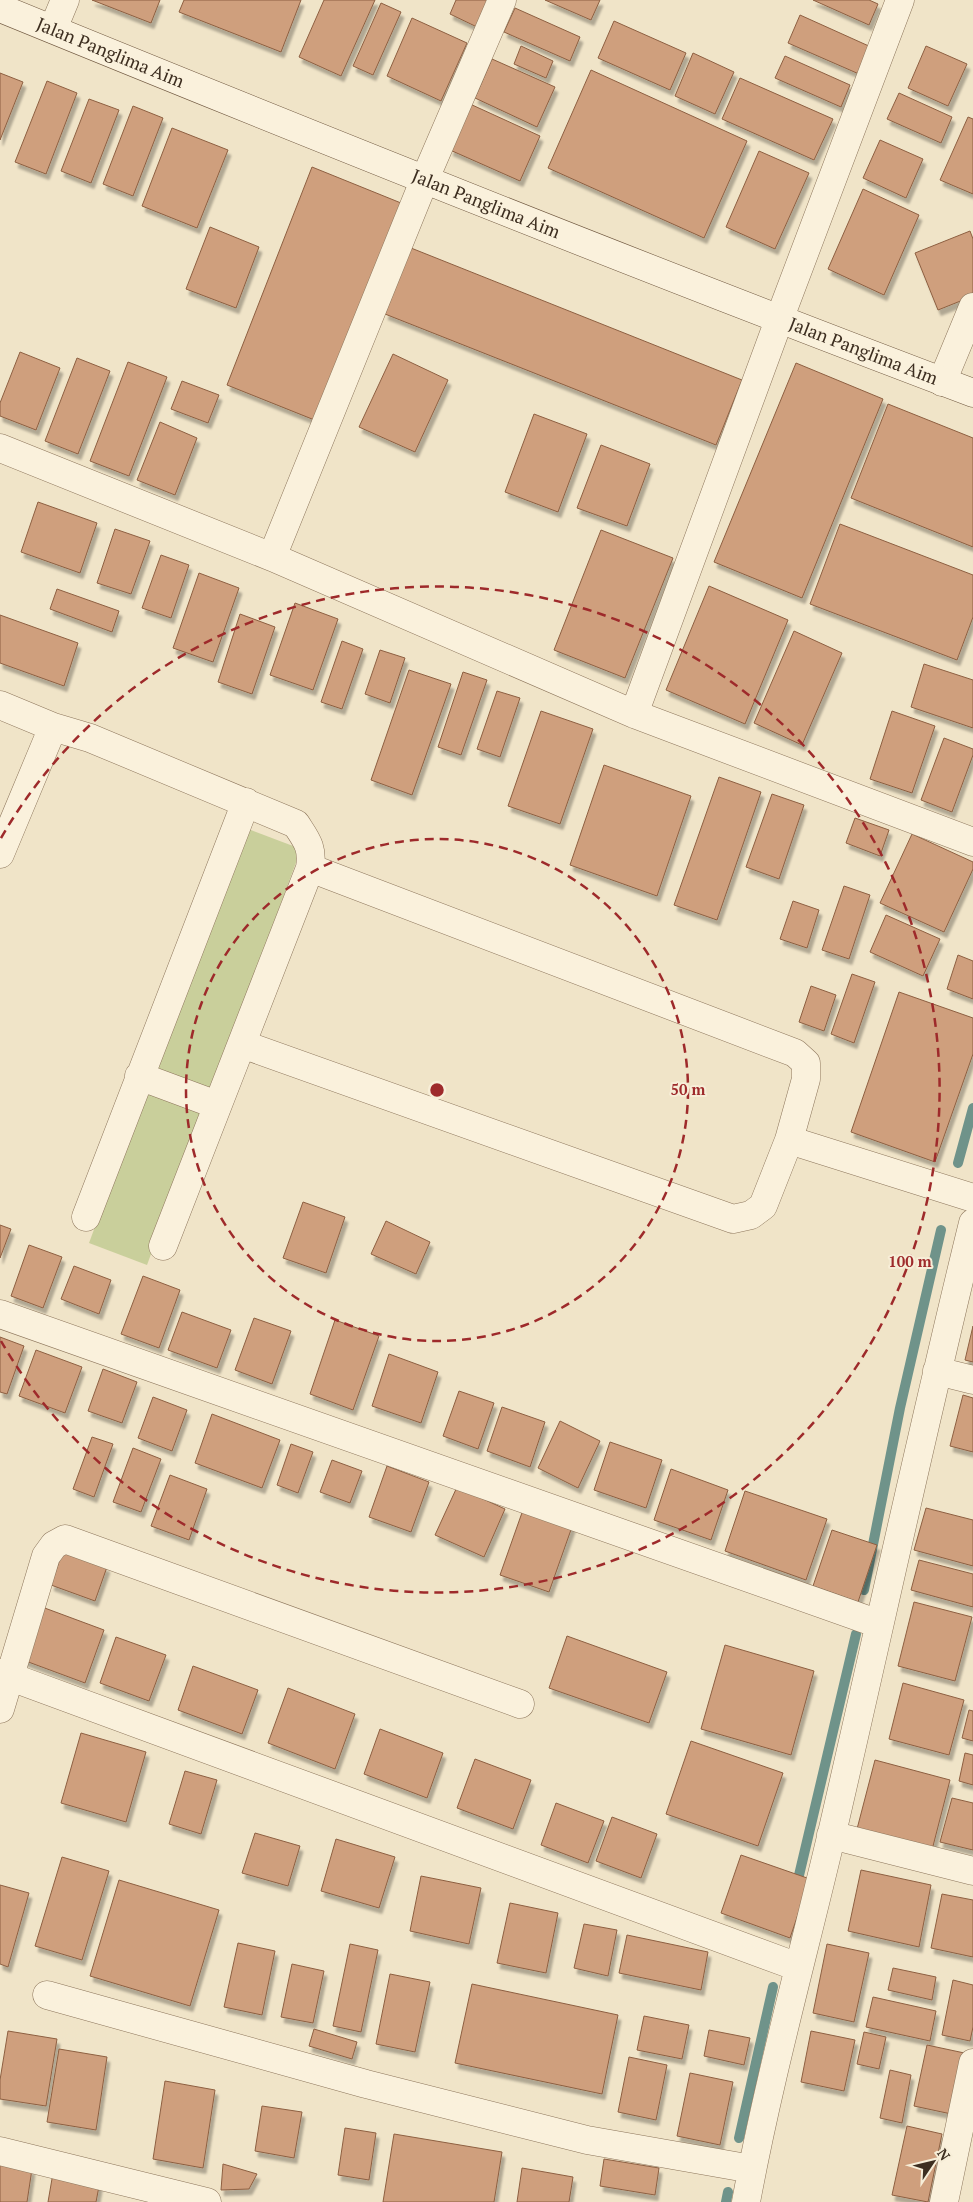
<svg xmlns="http://www.w3.org/2000/svg" width="973" height="2202" font-family="'PT Serif',serif">
  <defs>
    <filter id="shadow"><feDropShadow dx="3" dy="5.5" stdDeviation="1" flood-color="#0004"/></filter>
  </defs>
  <rect width="100%" height="100%" fill="#f0e4c8"/>
  <!-- green -->
  <path fill="#c9cf9b" d="M243,827L301,849L147,1265L89,1243Z"/>
  <g fill="none" stroke-linecap="round" stroke-linejoin="round">
    <!-- stream -->
    <path stroke="#6f938a" stroke-width="10" d="M958,1163L973,1108
      M864,1590L900,1408L941,1230
      M796,1888L856,1634
      M739,2138L773,1987
      M726,2202L728,2192"/>
  </g>
  <!-- building -->
  <path fill="#cf9f7d" stroke="#8d5f41" filter="url(#shadow)" d="M92,0H160L151,23Z
    M184,0H301L281,52L179,12Z
    M324,0H375L341,76L299,57Z
    M456,0H489L477,27L450,14Z
    M545,0H600L591,20Z
    M813,0H869L878,4L869,25Z
    M381,3L401,12L373,75L353,66Z
    M515,8L580,37L570,61L504,32Z
    M800,15L871,47L859,74L788,43Z
    M412,18L467,43L441,101L387,76Z
    M614,21L686,53L670,90L598,58Z
    M521,46L553,61L546,78L514,64Z
    M926,46L967,64L948,106L908,88Z
    M693,53L734,72L715,114L675,96Z
    M785,56L850,85L841,107L775,78Z
    M492,59L555,87L537,127L475,98Z
    M591,70L747,141L704,238L548,168Z
    M0,73L23,82L0,140Z
    M740,78L833,119L814,160L722,119Z
    M47,81L77,93L46,174L15,162Z
    M899,93L952,117L941,143L887,119Z
    M89,99L119,110L91,183L61,171Z
    M470,104L540,136L520,181L450,150Z
    M133,106L163,118L133,196L103,184Z
    M968,117L973,119V194L940,180Z
    M172,128L228,150L197,228L142,206Z
    M880,140L923,159L906,198L863,178Z
    M759,151L809,173L775,249L726,227Z
    M312,167L401,203L317,421L227,385Z
    M863,189L919,215L884,295L828,269Z
    M210,227L259,247L236,308L186,289Z
    M970,231L973,239V296L938,310L915,253Z
    M411,248L742,380L716,445L385,314Z
    M20,352L60,368L36,430L0,416V403Z
    M393,354L448,380L415,452L359,427Z
    M77,358L110,371L78,454L45,441Z
    M128,362L167,377L129,476L90,461Z
    M796,363L883,399L802,598L714,562Z
    M182,381L219,395L208,423L171,409Z
    M888,404L973,438V547L851,498Z
    M534,414L587,434L558,512L505,492Z
    M160,422L197,438L175,495L137,480Z
    M601,445L650,464L627,526L577,508Z
    M38,502L97,523L80,573L21,552Z
    M840,524L973,575V617L957,660L810,604Z
    M115,529L150,541L131,594L97,583Z
    M601,530L673,558L625,678L554,650Z
    M161,555L189,565L171,618L142,608Z
    M199,573L239,588L213,662L173,648Z
    M709,586L788,620L745,724L666,690Z
    M57,589L119,611L112,632L50,609Z
    M295,603L338,619L313,690L270,675Z
    M240,614L275,627L252,694L218,682Z
    M0,615L78,643L64,686L0,663Z
    M794,631L842,653L802,745L754,723Z
    M342,641L363,649L342,709L321,702Z
    M380,650L405,658L390,703L365,694Z
    M924,664L973,680V728L911,707Z
    M409,670L451,684L412,795L371,780Z
    M463,672L487,680L461,755L438,747Z
    M497,691L520,698L500,757L477,749Z
    M541,711L593,729L560,824L508,806Z
    M892,711L935,726L912,793L870,779Z
    M944,738L973,749V755L952,812L921,800Z
    M604,765L691,796L657,896L570,865Z
    M719,777L761,792L717,920L674,905Z
    M772,794L804,805L779,879L746,867Z
    M855,818L889,830L880,856L846,843Z
    M912,834L973,862V869L944,932L880,903Z
    M844,886L870,895L849,959L822,950Z
    M793,901L819,910L807,948L780,939Z
    M886,915L940,939L923,976L870,952Z
    M958,955L973,961V999L947,989Z
    M852,974L875,982L854,1043L831,1034Z
    M811,986L836,995L824,1031L799,1022Z
    M899,992L973,1018V1054L935,1162L851,1132Z
    M303,1202L345,1217L326,1273L283,1258Z
    M386,1221L430,1242L416,1274L371,1254Z
    M0,1225L11,1229L0,1258Z
    M29,1245L62,1257L43,1308L11,1296Z
    M74,1266L111,1280L99,1314L61,1299Z
    M143,1276L180,1290L159,1348L121,1334Z
    M182,1312L231,1330L217,1368L168,1350Z
    M254,1318L291,1331L272,1384L235,1370Z
    M335,1320L379,1336L353,1410L310,1394Z
    M973,1326V1362L965,1360Z
    M0,1337L24,1346L7,1394L0,1392Z
    M36,1350L82,1367L65,1413L19,1396Z
    M389,1354L438,1372L421,1423L372,1406Z
    M103,1369L137,1382L122,1423L88,1411Z
    M459,1391L494,1403L478,1449L443,1436Z
    M963,1395L973,1398V1452L950,1446Z
    M153,1397L187,1410L172,1451L138,1438Z
    M502,1407L545,1422L530,1467L487,1451Z
    M212,1414L280,1440L262,1488L195,1463Z
    M560,1421L600,1441L578,1488L538,1468Z
    M92,1437L113,1444L94,1497L73,1489Z
    M610,1442L662,1460L646,1508L594,1490Z
    M291,1444L313,1452L298,1493L277,1485Z
    M133,1448L161,1459L141,1512L113,1502Z
    M332,1460L362,1471L350,1503L320,1492Z
    M387,1466L429,1482L411,1532L369,1517Z
    M671,1469L728,1490L711,1540L654,1520Z
    M170,1475L207,1489L189,1540L151,1526Z
    M457,1487L505,1509L484,1557L435,1535Z
    M745,1491L827,1519L806,1580L725,1551Z
    M524,1507L573,1524L549,1592L500,1575Z
    M926,1508L973,1520V1566L914,1550Z
    M832,1530L877,1545L858,1602L813,1586Z
    M63,1550L107,1567L95,1601L51,1585Z
    M919,1560L973,1574V1607L911,1590Z
    M914,1602L972,1617L955,1681L898,1666Z
    M42,1607L104,1630L85,1683L23,1660Z
    M567,1636L667,1672L649,1723L549,1688Z
    M116,1637L166,1655L149,1701L100,1683Z
    M725,1645L814,1671L791,1755L701,1729Z
    M193,1666L258,1690L242,1734L178,1710Z
    M903,1683L964,1700L949,1755L889,1739Z
    M288,1688L355,1714L335,1769L268,1743Z
    M969,1710L973,1711V1741L962,1738Z
    M380,1729L443,1753L427,1798L364,1774Z
    M81,1733L146,1752L126,1822L61,1803Z
    M691,1741L783,1773L758,1846L666,1814Z
    M965,1753L973,1755V1785L959,1781Z
    M475,1759L531,1780L513,1829L457,1808Z
    M875,1760L950,1780L932,1850L857,1829Z
    M185,1771L217,1780L201,1834L169,1824Z
    M952,1798L973,1803V1850L940,1842Z
    M556,1803L604,1821L588,1863L541,1845Z
    M612,1817L657,1834L641,1878L596,1861Z
    M255,1833L300,1846L288,1886L242,1873Z
    M336,1839L395,1857L379,1908L321,1891Z
    M741,1855L810,1879L790,1938L721,1913Z
    M62,1857L109,1871L82,1960L35,1946Z
    M861,1870L931,1885L919,1947L848,1931Z
    M421,1876L481,1888L469,1944L410,1931Z
    M119,1880L219,1910L190,2006L90,1976Z
    M0,1885L29,1893L8,1967L0,1964Z
    M942,1894L973,1900V1957L931,1948Z
    M510,1903L558,1913L546,1973L497,1963Z
    M584,1924L617,1930L608,1976L574,1968Z
    M627,1935L708,1952L701,1990L619,1973Z
    M238,1943L275,1951L262,2015L224,2007Z
    M350,1944L378,1950L361,2032L333,2026Z
    M827,1944L869,1953L854,2022L813,2013Z
    M292,1964L324,1971L313,2023L281,2017Z
    M893,1968L936,1977L932,2000L888,1990Z
    M390,1974L430,1982L415,2052L376,2044Z
    M953,1980L973,1985V2027L970,2041L942,2035Z
    M472,1984L618,2015L602,2094L455,2063Z
    M873,1997L936,2011L930,2041L866,2027Z
    M644,2016L689,2025L682,2059L637,2050Z
    M314,2029L357,2042L352,2059L309,2046Z
    M709,2030L750,2038L744,2065L704,2056Z
    M8,2031L57,2039L46,2106L0,2099V2080Z
    M811,2031L855,2040L844,2091L801,2082Z
    M864,2032L886,2037L879,2069L857,2064Z
    M927,2045L969,2054L956,2115L914,2106Z
    M59,2049L107,2057L96,2130L47,2122Z
    M629,2057L667,2065L656,2120L618,2112Z
    M890,2070L911,2075L902,2123L880,2118Z
    M690,2073L733,2082L720,2145L677,2136Z
    M165,2081L215,2090L203,2168L153,2159Z
    M262,2106L302,2112L294,2158L255,2151Z
    M907,2126L942,2134L928,2202L892,2195Z
    M345,2128L376,2133L369,2180L338,2175Z
    M394,2134L502,2152L494,2202H383Z
    M604,2159L659,2168L655,2195L600,2186Z
    M0,2164L32,2169L27,2202H0Z
    M223,2164L257,2174L249,2189L221,2190Z
    M522,2168L573,2177L569,2202H517Z
    M53,2173L100,2181L96,2202H48Z"/>
  <g fill="none" stroke-linecap="round" stroke-linejoin="round">
    <defs>
      <path id="street" d="M502,0L424,181L272,557L634,714L973,842
        M53,29L65,0
        M942,382L973,307
        M0,448L272,557
        M0,705L53,727L90,738L296,824C307,841 313,847 310,868L163,1246
        M634,714L779,320L900,0
        M0,854L53,727
        M242,1044L733,1219L751,1215L763,1206L789,1140L806,1079V1063L795,1053L310,868
        M139,1076L217,1105
        M789,1140L973,1198
        M86,1217L246,802
        M0,1314L879,1624
        M937,1371L973,1380
        M0,1673L798,1967
        M0,1709L46,1556L54,1545L65,1539L520,1704
        M831,1835L973,1871
        M47,1995L366,2084L587,2140L752,2169
        M0,2151L207,2202
        M746,2202C769,2078 803,1956 832,1833C879,1630 923,1426 973,1223
        M944,2202L973,2063"/>
      <g id="secondary">
        <path id="s1" d="M0,8C323,140 647,270 973,393"/>
      </g>
    </defs>
    <!-- street casing -->
    <use href="#street" stroke="#8d765c" stroke-width="29"/>
    <!-- secondary casing -->
    <use href="#secondary" stroke="#6f573f" stroke-width="29"/>
    <!-- street -->
    <use href="#street" stroke="#faf1dc" stroke-width="28"/>
    <!-- secondary -->
    <use href="#secondary" stroke="#faf1dc" stroke-width="28"/>
  </g>
  <!-- distance rings -->
  <g fill="none" stroke="#9e2a2b" stroke-width="2.5" stroke-dasharray="9 6">
    <circle cx="437" cy="1090" r="251"/>
    <path d="M1 838A503 503 0 1 1 1 1341"/>
  </g>
  <g text-anchor="middle" stroke-width="4" stroke-linejoin="round" paint-order="stroke">
    <!-- street labels -->
    <g font-size="18" fill="#3d2e20" stroke="#f7eed8">
      <text dy="6" stroke="none"><textPath href="#s1" startOffset="119">Jalan Panglima Aim</textPath></text>
      <text dy="6" stroke="none"><textPath href="#s1" startOffset="524">Jalan Panglima Aim</textPath></text>
      <text dy="6" stroke="none"><textPath href="#s1" startOffset="929">Jalan Panglima Aim</textPath></text>
    </g>
  </g>
  <circle cx="437" cy="1090" r="8" fill="#9e2a2b" stroke="#f7eed8" stroke-width="2.5"/>
  <g font-size="15" text-anchor="middle" font-weight="bold" fill="#9e2a2b" stroke="#f7eed8" stroke-width="4" stroke-linejoin="round" paint-order="stroke">
    <text x="688" y="1095">50 m</text>
    <text x="910" y="1267">100 m</text>
  </g>
  <!-- north arrow -->
  <g transform="translate(933 2162) rotate(55)" stroke="#f7eed8" stroke-width="4" paint-order="stroke">
  <path d="M0-4L9 19L0 12L-9 19Z" fill="#3d2e20"/>
  <text y="-8" font-size="14" font-weight="bold" text-anchor="middle" fill="#3d2e20">N</text>
  </g>
</svg>
